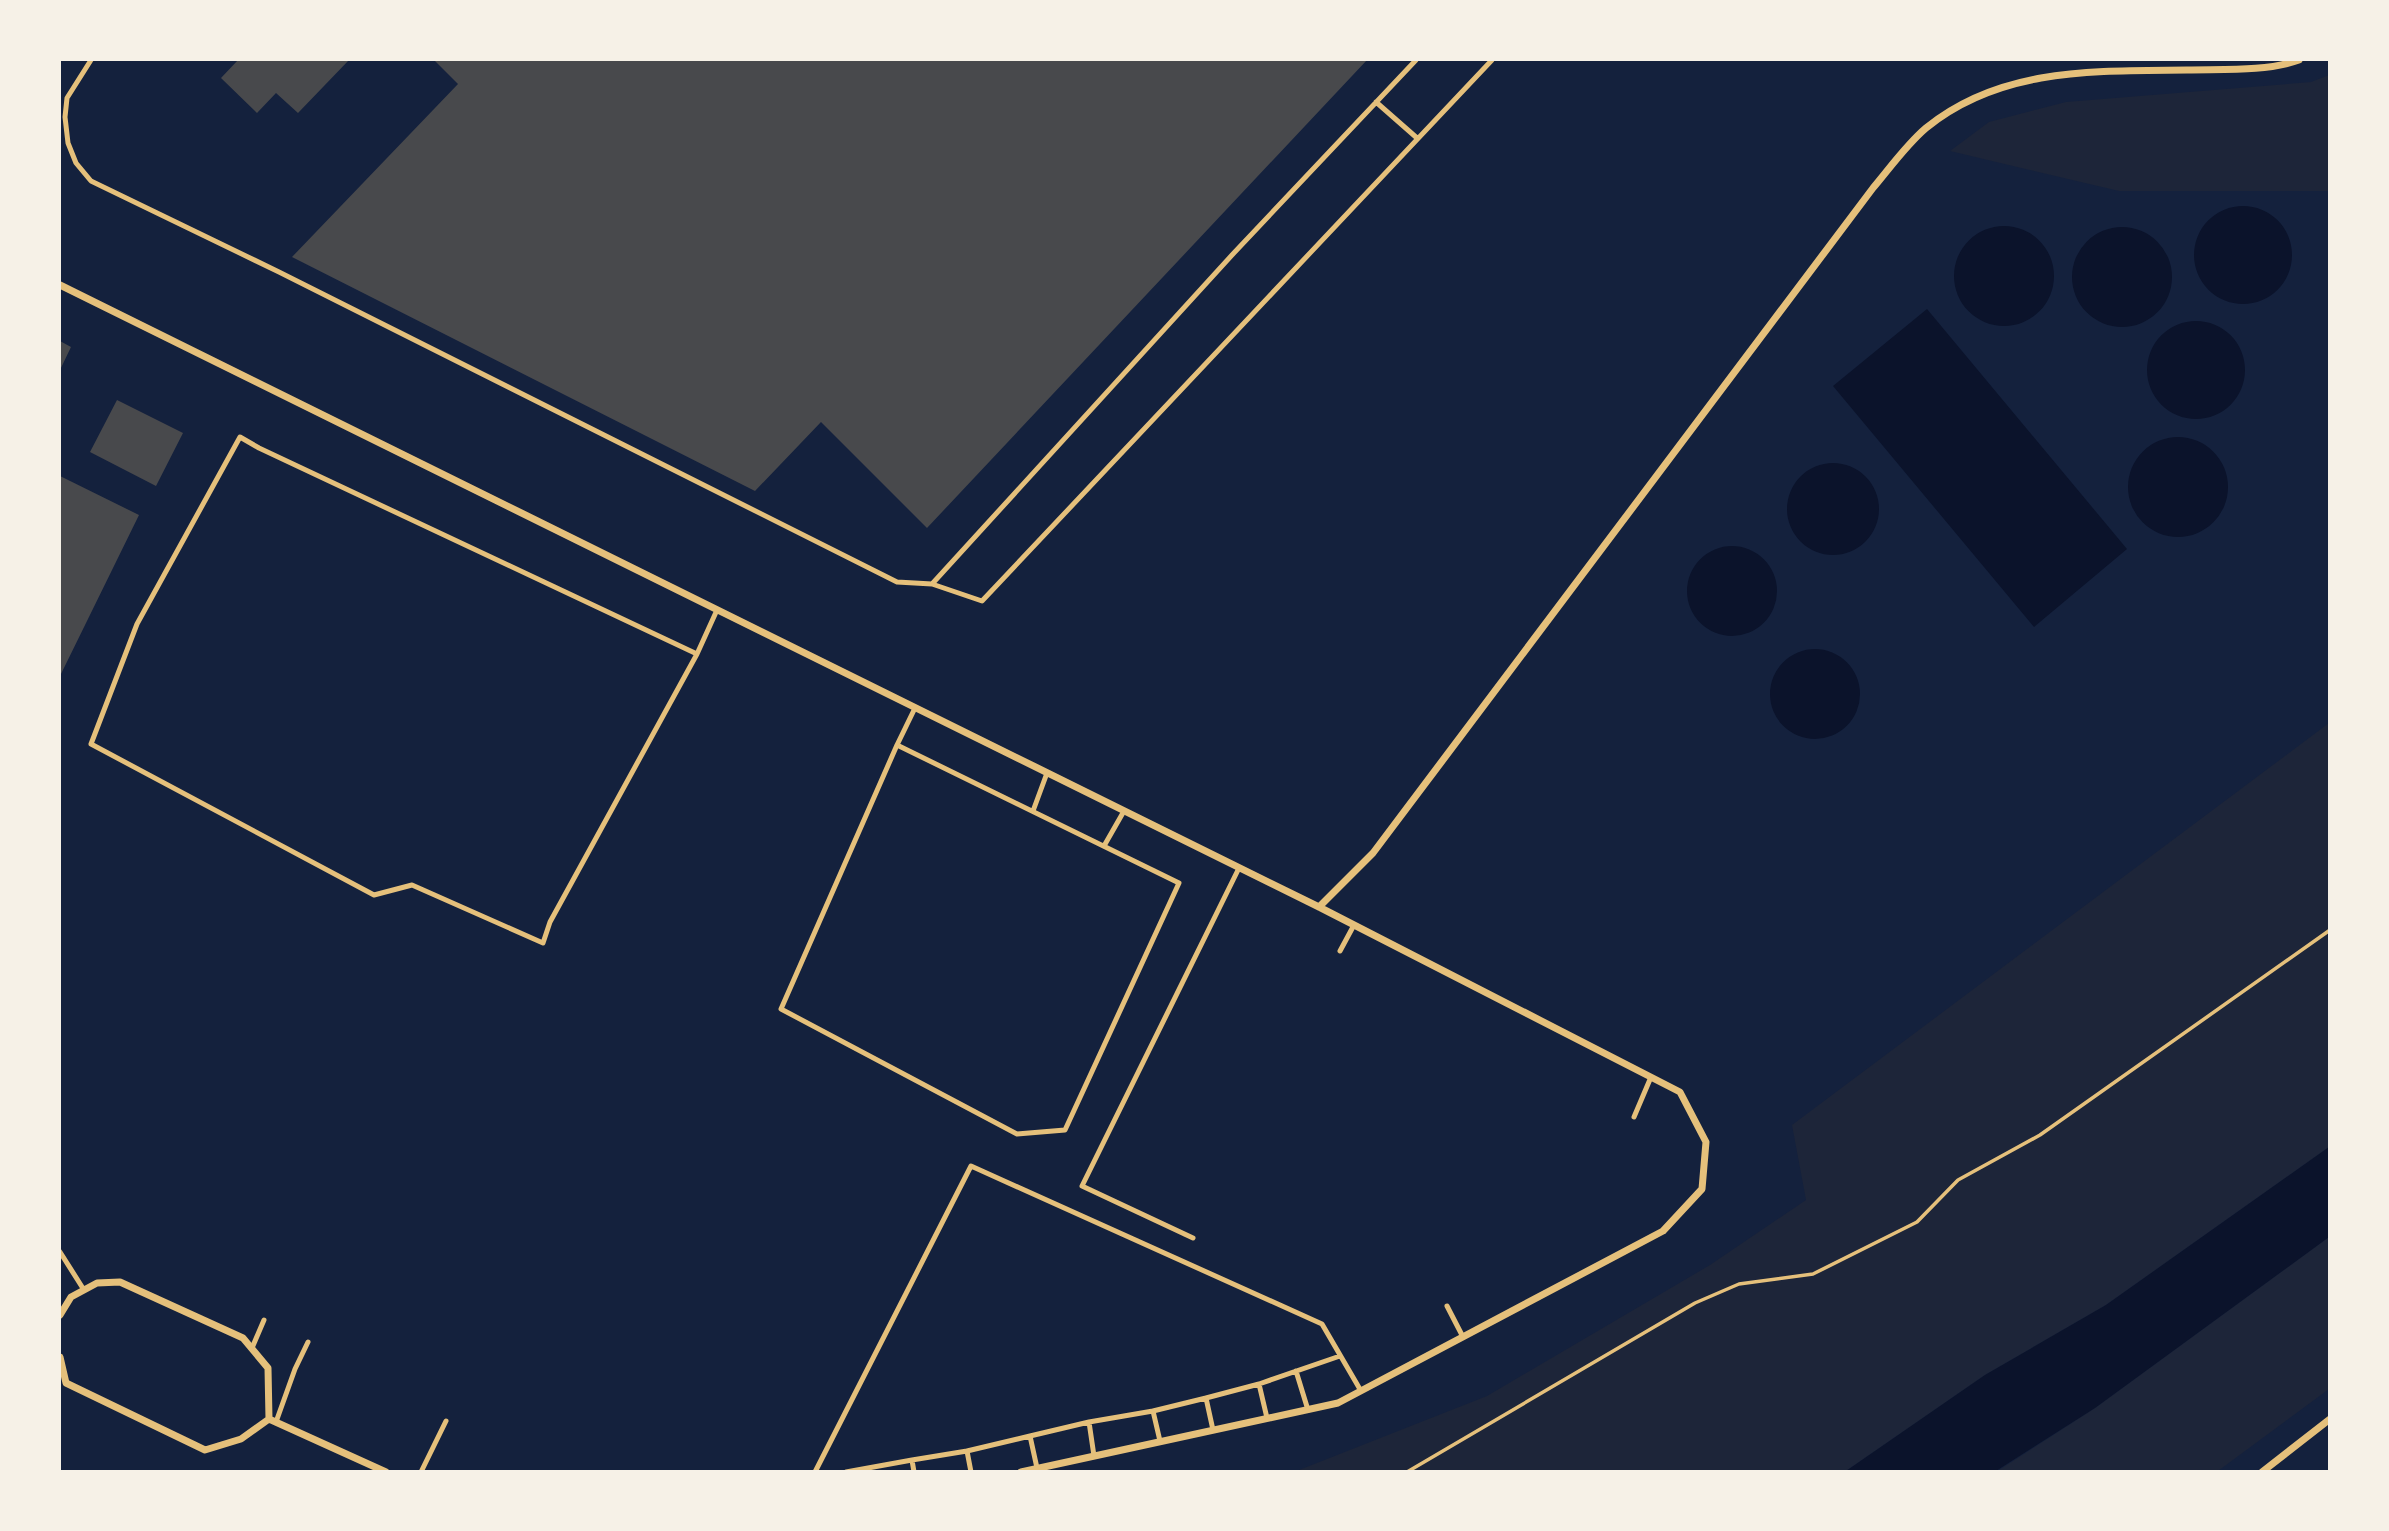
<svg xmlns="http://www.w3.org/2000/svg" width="2389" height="1531" font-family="'Source Serif 4',serif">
  <rect width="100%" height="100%" fill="#14213d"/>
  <!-- green -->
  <path fill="#1d2539" d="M2329,75V191H2119L1950,151L1989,122L2066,102L2311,82Z
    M2329,723V1147L2106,1305L1985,1375L1846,1471L1294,1472L1487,1396L1710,1265L1806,1200L1792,1125Z
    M2329,1237V1389L2218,1471L1996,1472L2095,1408Z"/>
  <!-- water -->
  <path fill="#0b132b" d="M2194 255a49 49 0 1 1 98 0a49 49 0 1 1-98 0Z
    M1954 276a50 50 0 1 1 100 0a50 50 0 1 1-100 0Z
    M2072 277a50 50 0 1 1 100 0a50 50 0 1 1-100 0Z
    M1927,309L2127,549L2034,627L1833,386Z
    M2147 370a49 49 0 1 1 98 0a49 49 0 1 1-98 0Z
    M2128 487a50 50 0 1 1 100 0a50 50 0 1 1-100 0Z
    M1787 509a46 46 0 1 1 92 0a46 46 0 1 1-92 0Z
    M1687 591a45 45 0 1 1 90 0a45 45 0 1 1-90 0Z
    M1770 694a45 45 0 1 1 90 0a45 45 0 1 1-90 0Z
    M2329,1147V1237L2095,1408L1996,1471H1846L1985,1375L2106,1305Z"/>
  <!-- building -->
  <path fill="#48494c" d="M238,60H349L298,113L276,93L257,113L221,78Z
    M434,60H1367L927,528L821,422L755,491L292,257L458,84Z
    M60,341L71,347L60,370Z
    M117,400L183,433L156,486L90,452Z
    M60,476L139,515L60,676Z"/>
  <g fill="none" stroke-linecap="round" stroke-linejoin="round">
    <!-- path -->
    <path stroke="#e5c07b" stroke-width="3.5" d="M1407,1472L1695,1303L1739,1284L1813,1274L1917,1222L1958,1180L2040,1135L2330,930"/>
    <!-- service -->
    <path stroke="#e5c07b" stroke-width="5" d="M91,60L67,98L65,117L68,143L76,163L91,181L279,272L897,582L932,584
      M1416,60L1232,255L932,584L982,601L1492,60
      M1376,102L1417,138
      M697,654L259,448L240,437L137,624L91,744L374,895L412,885L543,943L550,922L697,654L717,610
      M897,745L781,1009L1017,1134L1065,1130L1179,883L897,745L915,708
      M1033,811L1047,773
      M1104,846L1124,811
      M1340,951L1354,925
      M1634,1117L1651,1077
      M1193,1238L1082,1186L1239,868
      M60,1252L84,1290
      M1447,1306L1463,1337
      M252,1348L264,1320
      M1296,1371L1308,1410
      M1267,1418L1259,1384L1340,1356
      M276,1422L295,1369L308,1342
      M1213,1430L1206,1398L1259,1384
      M1160,1441L1153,1411L1206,1398
      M1094,1456L1089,1422L1153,1411
      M1037,1468L1030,1436L1089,1422
      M421,1472L446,1421
      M815,1472L971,1166L1322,1324L1361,1391
      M846,1472L912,1460
      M914,1472L912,1460L967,1451
      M971,1472L967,1451L1030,1436"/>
    <!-- minor -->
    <path stroke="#e5c07b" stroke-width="7" d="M60,285L1319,907L1680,1092L1706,1142L1702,1189L1663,1231L1338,1403L1021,1472
      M1319,907L1373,853L1873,188C1890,168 1906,145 1926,128C2001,67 2096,71 2187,70C2222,69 2265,72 2299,60
      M60,1315L71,1297L97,1283L120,1282L243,1338L268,1368L269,1419L241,1439L205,1450L66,1383L60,1357
      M269,1419L386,1472
      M2262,1472L2330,1419"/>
  </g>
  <!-- border -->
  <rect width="2389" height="1531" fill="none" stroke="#f6f1e7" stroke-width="122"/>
</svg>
